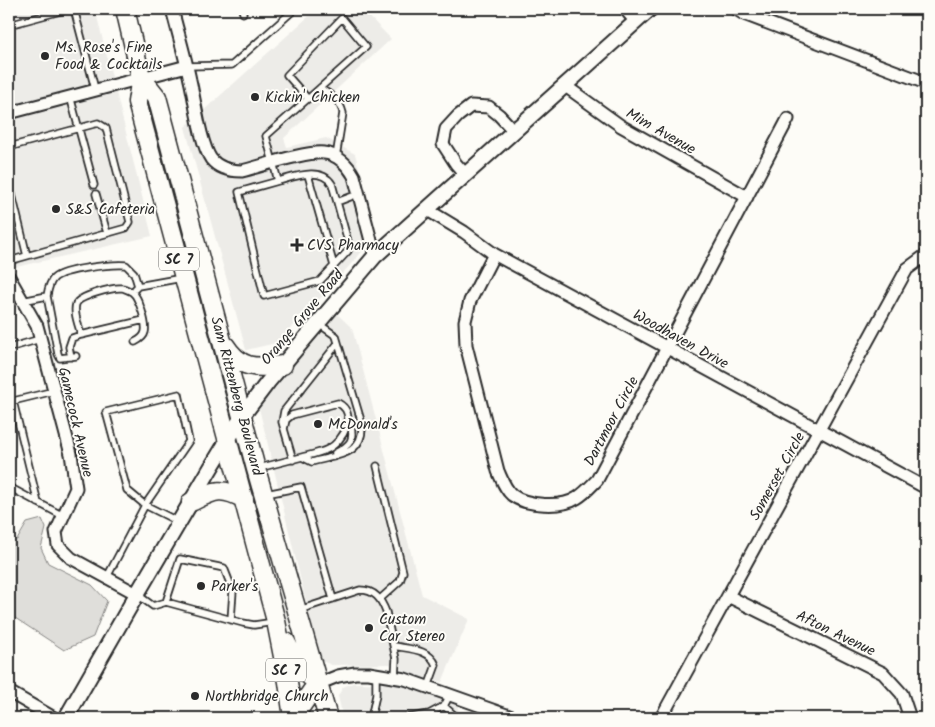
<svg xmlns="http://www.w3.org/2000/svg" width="935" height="727" font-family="Kalam,sans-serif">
  <rect width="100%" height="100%" fill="#fdfcf7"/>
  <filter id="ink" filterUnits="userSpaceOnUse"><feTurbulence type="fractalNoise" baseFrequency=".02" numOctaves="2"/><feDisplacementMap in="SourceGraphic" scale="10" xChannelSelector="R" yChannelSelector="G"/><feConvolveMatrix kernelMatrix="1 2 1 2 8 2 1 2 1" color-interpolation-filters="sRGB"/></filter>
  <g filter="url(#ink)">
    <!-- built -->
    <path fill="#edece8" d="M24,9H95L152,236L16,267L9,241V13Z
      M317,9H362L391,39L284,138L287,147L326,138L355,154L377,235L316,303L276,343L246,350L185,127Z
      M336,313L352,328L422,595L469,619L442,682L417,676L389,664L332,665L322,661L319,655L259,408Z
      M353,683L402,684L457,704L460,718H343L338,696L343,687Z"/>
    <!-- green -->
    <path fill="#dfdeda" stroke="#858482" d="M42,519L46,528L41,548L48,563L92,585L107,601L93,637L64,650L9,614V535L17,540L27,523Z"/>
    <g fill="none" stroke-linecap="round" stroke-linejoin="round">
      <defs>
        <path id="service" d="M74,9L95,89
          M242,9L243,13
          M9,25L68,9
          M187,66L232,65L295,9
          M320,88C331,95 340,100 343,113L336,157
          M70,96L94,185
          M9,147L98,123L106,128L130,222L126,228L9,261
          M308,175L334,266
          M278,181C294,177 321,166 332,184L349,245L348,251L320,281L264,296L239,192L278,181L266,136L366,47L342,18L287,75L308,99
          M9,182L27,256
          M96,194L107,233
          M337,202L358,194
          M135,289L138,286L182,278
          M22,301L47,296
          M81,335C79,326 73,313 76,304C79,296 113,287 122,288C124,288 130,291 132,292C139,297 147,324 145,332C144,337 139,340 135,342
          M9,348L40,339
          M76,356L60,358L58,354L47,296C48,290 49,283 54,278C64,269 111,264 126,265L134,273L138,286
          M71,357L69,347L72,338L81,335L144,320
          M13,401L38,503
          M9,402L54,391
          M284,429L286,420L292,415L338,403C358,413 344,441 328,449C320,453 310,455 302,457
          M335,453C351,445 355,440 350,422
          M293,460L282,422L284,411L338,343
          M377,466L403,572L400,581L380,599
          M259,468L302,457L312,462C336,455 364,456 362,424L336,336L319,324
          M9,487L63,516
          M266,494L301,487L333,599
          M107,577L145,505L127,490L106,412L179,394L189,441L145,505L179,522
          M138,595L153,606L166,602L243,623L254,625L274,622
          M166,602L180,559L224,568L233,591L231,620
          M299,610L360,590C375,590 381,599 386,612L396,659L395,677
          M394,646C409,649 430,649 436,665L428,687
          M444,706L454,715L455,718
          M371,718L376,695V674
          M406,718L429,714L444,706L450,695"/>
        <path id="minor" d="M172,9C178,33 185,56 190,80C195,100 200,143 211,159C219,169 230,171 242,171C262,166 305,151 324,153C337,154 348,165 354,176L375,256
          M625,9L636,22
          M736,9L744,14L926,83
          M564,85L621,126L747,197
          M9,113L187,66
          M465,174L456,164L443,144L446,129L458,116L471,106L489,107L499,115L514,131
          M426,209L464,232L494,254L926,488
          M494,254L470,301L465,321L466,345L498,471C502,480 505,489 512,495C526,506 562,508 577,498C584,494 591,486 597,480L788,119
          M9,277L37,326L71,454L76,488L56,532L58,545L71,558L137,594
          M728,596L883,673L902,694L910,718
          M318,684L338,676L355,673H369L405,679L515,718
          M9,692L54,718
          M661,718L907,269L926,255"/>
        <path id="tertiary" d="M66,718L137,594L212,466L243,415L268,382L375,256L650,9"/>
        <path id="primary" d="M125,9L141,77L137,102L276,621L288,682L293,718
          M141,77L157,97L256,469L328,718
          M225,345C241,370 255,368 283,365
          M191,502C214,491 220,486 244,499
          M286,642C294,660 304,672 318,684
          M293,718L311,692L318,684"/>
      </defs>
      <!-- service casing -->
      <use href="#service" stroke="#2b2b2b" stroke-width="9"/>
      <!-- minor casing -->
      <use href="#minor" stroke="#2b2b2b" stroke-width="15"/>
      <!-- tertiary casing -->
      <use href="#tertiary" stroke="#2b2b2b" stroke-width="18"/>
      <!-- primary casing -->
      <use href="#primary" stroke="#2b2b2b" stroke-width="21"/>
      <!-- service -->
      <use href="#service" stroke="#fdfcf7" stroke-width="5.5"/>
      <!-- minor -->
      <use href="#minor" stroke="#fdfcf7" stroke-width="11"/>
      <!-- tertiary -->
      <use href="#tertiary" stroke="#fdfcf7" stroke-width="14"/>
      <!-- primary -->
      <use href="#primary" stroke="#fdfcf7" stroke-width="18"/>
    </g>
  </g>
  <!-- markers -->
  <g fill="#2b2b2b" stroke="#fdfcf7" stroke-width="2">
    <circle cx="45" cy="56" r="5"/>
    <circle cx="255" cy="97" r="5"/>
    <circle cx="56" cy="209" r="5"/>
    <path d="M294.5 237.5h5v5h5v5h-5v5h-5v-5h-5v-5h5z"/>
    <circle cx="318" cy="424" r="5"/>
    <circle cx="201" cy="586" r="5"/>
    <circle cx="369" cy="628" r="5"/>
    <circle cx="195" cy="696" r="5"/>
  </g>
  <g text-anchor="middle" stroke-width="4" stroke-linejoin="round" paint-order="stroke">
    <!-- shield labels -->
    <g fill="#fdfcf7" stroke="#6a6a68" stroke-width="1">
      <rect x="159" y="247.5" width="40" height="23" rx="4"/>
      <rect x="266" y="658.5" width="40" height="23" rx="4"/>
    </g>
    <g font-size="14" font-weight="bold" fill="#2b2b2b">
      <text x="179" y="264">SC 7</text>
      <text x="286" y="675">SC 7</text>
    </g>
    <!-- poi labels -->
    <g font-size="15" fill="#2b2b2b" stroke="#fdfcf7" text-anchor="start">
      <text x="55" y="52">Ms. Rose's Fine<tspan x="55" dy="17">Food &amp; Cocktails</tspan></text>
      <text x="265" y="102">Kickin' Chicken</text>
      <text x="66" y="214">S&amp;S Cafeteria</text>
      <text x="307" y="250">CVS Pharmacy</text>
      <text x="328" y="429">McDonald's</text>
      <text x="211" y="591">Parker's</text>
      <text x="379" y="624">Custom<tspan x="379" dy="17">Car Stereo</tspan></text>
      <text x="205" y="701">Northbridge Church</text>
    </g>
    <!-- street labels -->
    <g font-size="15" fill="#2b2b2b" stroke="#fdfcf7">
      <text transform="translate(661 131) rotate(30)" y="5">Mim Avenue</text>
      <text transform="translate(302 317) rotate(-50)" y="5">Orange Grove Road</text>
      <text transform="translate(681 339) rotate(29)" y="5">Woodhaven Drive</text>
      <text transform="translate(237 396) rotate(75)" y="5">Sam Rittenberg Boulevard</text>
      <text transform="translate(611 421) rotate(-62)" y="5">Dartmoor Circle</text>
      <text transform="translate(76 422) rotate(77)" y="5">Gamecock Avenue</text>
      <text transform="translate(777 476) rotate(-61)" y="5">Somerset Circle</text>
      <text transform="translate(836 633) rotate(26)" y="5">Afton Avenue</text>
    </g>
  </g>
  <!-- margin -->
  <rect width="935" height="727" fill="none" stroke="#fdfcf7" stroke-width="30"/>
  <rect x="15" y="15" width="905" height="697" fill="none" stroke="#2b2b2b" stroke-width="2" filter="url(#ink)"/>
</svg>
